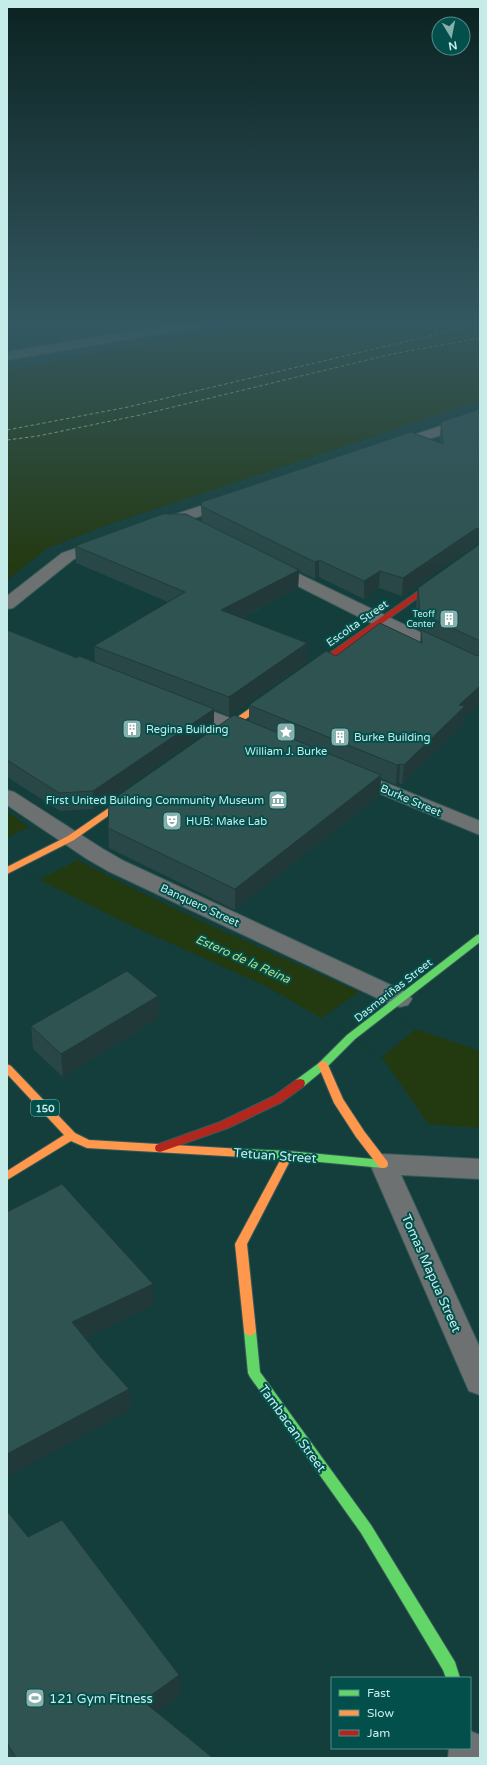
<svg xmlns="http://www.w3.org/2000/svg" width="487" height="1765" font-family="'Varela Round',sans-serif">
  <rect width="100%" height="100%" fill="#143e3c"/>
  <!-- water -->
  <path fill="#233910" d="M259,323H480V401L110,524L46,549L7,580V370Z
    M7,812L78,860L114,879L196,919L359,992L416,1029L480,1051V1128L428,1124L382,1057L321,1018L264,985L132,926L39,880L7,859Z"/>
  <!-- pier -->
  <path fill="#143e3c" d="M29,827L78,860L39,880L7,859V838Z
    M359,992L416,1029L382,1057L321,1018Z"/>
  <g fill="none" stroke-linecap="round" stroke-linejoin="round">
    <!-- ferry -->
    <path stroke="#b1dd87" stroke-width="1" stroke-dasharray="3.5 2.5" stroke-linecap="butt" d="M7,430L128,407L480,324
      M7,440L38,436L140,415L392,354L480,338"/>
    <defs>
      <path id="street" d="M179,323H207L205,326L201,327L7,360V352Z
        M480,413V422L399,449L394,450L389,449L387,446L389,443Z
        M231,496L237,498L239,501L237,504L161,529L155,527L153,524L155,521Z
        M104,539L110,541L112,544L110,547L74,559L13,608L7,609V596L62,553Z
        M272,561L480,661V674L474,672L375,625L266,570L264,566L266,562Z
        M185,701L259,729L262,733L259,737L252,739L245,737L178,711L175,707L178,703Z
        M354,770L480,821V835L347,780L344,776L347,772Z
        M7,790L14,792L103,849L124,861L408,993L412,999L408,1005L400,1007L392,1005L108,871L87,859L7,805Z
        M383,1154L480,1159V1179L401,1175L480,1348V1395L469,1391L465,1382L370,1164L374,1157Z
        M470,1731L480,1735V1758H448L449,1748H470Z"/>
      <path id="fast" d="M480,934V942L355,1039L327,1067L304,1086H296L295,1083L296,1080L319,1063L347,1035L477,935Z
        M242,1149L288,1151L383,1160L387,1161L388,1164L387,1167L383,1168L288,1159L242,1157L238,1156L237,1153L238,1150Z
        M250,1326L254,1328L256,1331L260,1372L371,1525L455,1662L460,1678H446L443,1670L361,1533L250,1377L248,1373L244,1331L246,1328Z"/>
      <path id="slow" d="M270,694H276L277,696L221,737H215L214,735L215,733Z
        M132,792L135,793L136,795L135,797L74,840L7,874V867L68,836Z
        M323,1061L327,1063L328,1065L343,1099L364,1131L387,1161L388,1164L387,1167L383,1168L379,1167L356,1137L334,1103L318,1065L319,1063Z
        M7,1064L11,1066L75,1133L89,1140L242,1149L246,1150L247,1153L246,1156L242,1157L87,1148L71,1141L7,1180V1171L64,1135L7,1074Z
        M288,1151L292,1152L293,1155L247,1244L256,1331L254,1334L250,1336L246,1334L244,1331L235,1244L283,1155L284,1152Z"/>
      <path id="jam" d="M480,548V553L313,673H307V669Z
        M300,1079L304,1080L305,1083L304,1086L282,1102L228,1128L160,1152L156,1151L155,1148L156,1145L220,1122L274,1096L296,1080Z"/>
    </defs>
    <!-- street casing -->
    <use href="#street" stroke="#375a58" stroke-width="2"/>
    <!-- fast casing -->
    <use href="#fast" stroke="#375a58" stroke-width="2"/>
    <!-- slow casing -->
    <use href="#slow" stroke="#375a58" stroke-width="2"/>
    <!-- jam casing -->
    <use href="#jam" stroke="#375a58" stroke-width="2"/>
    <!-- street -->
    <use href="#street" fill="#6d7172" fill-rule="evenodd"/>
    <!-- fast -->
    <use href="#fast" fill="#63d668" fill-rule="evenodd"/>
    <!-- slow -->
    <use href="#slow" fill="#ff974d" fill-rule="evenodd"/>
    <!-- jam -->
    <use href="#jam" fill="#b3261e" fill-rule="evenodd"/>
  </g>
  <!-- wall -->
  <path fill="#284746" d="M480,409V703L464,717L463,725L402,784L399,783L396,785L381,778L380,795L235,910L109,848L108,828L249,721V705L336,656L420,642L421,632L419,630L416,605L418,588L480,544L473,546L402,596L379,588L364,599L319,577L315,579L299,571L298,588L241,618L307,643V662L229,716L214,710V726L94,809L60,811L7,777V630L77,658L95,663L94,646L168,602L76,563L75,546L202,522L201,506L441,444L440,438L441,422Z
    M158,996L159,1018L63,1077L33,1049L31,1026Z
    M7,1511L28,1537L180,1696L157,1712L213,1758H7Z"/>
  <!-- shaded-wall -->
  <path fill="#213a39" d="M480,528V544L473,546L402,596L403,578L475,529Z
    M319,560V577L315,579V562Z
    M299,570L298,588L221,628V610Z
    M380,571L379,588L364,599V581Z
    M307,643V662L229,716V697Z
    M480,686V703L464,717L463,725L402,784L404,765L459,705Z
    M214,709V726L94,809L93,791Z
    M400,764L399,783L396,785L397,765Z
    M381,775L380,795L235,910V889Z
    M158,996L159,1018L63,1077L61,1054Z
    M153,1284L154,1305L74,1344L72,1322Z
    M129,1389L131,1410L7,1477V1454Z
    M179,1675L180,1696L145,1722L143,1701Z"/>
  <!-- building -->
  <path fill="#2f5351" stroke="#213a39" d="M480,409V528L475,529L403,578L380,571L364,581L319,560L315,562L201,506L202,502L411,432L443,444L441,422Z
    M163,514H186L299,570L221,610L307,643L229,697L94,646L185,592L75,546Z
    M480,544V641L420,613L418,588Z
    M380,623L422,643L421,630L475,655L480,656V686L459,705L465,706L404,765L400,764L397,765L249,705L326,651L336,656Z
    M7,630L77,658L79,656L214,709L93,791L59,793L7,760Z
    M234,715L381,775L235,889L108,828L109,802Z
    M127,971L158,996L61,1054L31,1026Z
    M62,1184L153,1284L72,1322L101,1358L129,1389L7,1454V1212Z
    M7,1511L28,1537L62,1520L179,1675L143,1701L213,1758H16L7,1743Z"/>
  <!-- sky -->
  <linearGradient id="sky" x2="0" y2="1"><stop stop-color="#0b2221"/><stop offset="0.57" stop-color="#345861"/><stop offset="1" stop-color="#345861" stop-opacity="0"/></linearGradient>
  <rect width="487" height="570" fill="url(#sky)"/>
  <!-- icons -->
  <defs>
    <symbol id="building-square" viewBox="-11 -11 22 22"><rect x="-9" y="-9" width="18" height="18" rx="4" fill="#87afac" stroke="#024f4c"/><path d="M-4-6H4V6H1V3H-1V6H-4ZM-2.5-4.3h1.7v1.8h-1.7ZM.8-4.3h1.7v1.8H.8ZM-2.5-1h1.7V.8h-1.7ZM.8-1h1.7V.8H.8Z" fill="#fff"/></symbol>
    <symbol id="sight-square" viewBox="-11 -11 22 22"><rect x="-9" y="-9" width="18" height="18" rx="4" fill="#87afac" stroke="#024f4c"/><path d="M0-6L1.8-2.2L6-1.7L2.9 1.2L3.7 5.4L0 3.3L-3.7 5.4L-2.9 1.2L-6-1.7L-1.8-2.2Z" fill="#fff"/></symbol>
    <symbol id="museum-square" viewBox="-11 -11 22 22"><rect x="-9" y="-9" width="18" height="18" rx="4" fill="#87afac" stroke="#024f4c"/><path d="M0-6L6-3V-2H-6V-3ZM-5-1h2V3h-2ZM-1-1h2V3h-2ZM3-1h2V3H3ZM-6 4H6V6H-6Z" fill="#fff"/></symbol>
    <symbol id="theatre-square" viewBox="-11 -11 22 22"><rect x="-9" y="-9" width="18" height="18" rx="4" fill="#87afac" stroke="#024f4c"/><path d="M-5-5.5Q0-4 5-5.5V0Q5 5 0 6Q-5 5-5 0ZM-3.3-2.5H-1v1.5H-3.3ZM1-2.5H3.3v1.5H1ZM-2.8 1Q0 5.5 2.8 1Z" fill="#fff"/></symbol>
    <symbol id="stadium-square" viewBox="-11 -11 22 22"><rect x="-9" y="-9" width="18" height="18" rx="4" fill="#87afac" stroke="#024f4c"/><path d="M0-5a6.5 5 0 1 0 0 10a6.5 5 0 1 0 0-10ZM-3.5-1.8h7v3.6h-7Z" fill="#fff"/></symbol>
  </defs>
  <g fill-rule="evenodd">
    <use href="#building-square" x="438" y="608" width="22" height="22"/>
    <use href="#building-square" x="121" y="718" width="22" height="22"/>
    <use href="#sight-square" x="275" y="721" width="22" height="22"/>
    <use href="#building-square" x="329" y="726" width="22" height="22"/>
    <use href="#museum-square" x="267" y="789" width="22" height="22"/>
    <use href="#theatre-square" x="161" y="810" width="22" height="22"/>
    <use href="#stadium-square" x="24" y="1687" width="22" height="22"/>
  </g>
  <g text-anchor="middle" stroke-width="4" stroke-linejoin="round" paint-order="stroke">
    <!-- far-poi labels -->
    <g font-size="9" fill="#c5ece9" stroke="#024f4c" text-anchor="end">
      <text x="435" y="617">Teoff<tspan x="435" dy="10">Center</tspan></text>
    </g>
    <!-- shield labels -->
    <rect fill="#024f4c" stroke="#8abdba" stroke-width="1" x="31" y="1100" width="28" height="16" rx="3"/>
    <g font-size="10" font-weight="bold" fill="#c5ece9">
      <text x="45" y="1112">150</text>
    </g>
    <!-- street labels -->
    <g font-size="11" fill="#c5ece9" stroke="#024f4c">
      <text transform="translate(357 623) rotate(-35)" y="4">Escolta Street</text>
      <text transform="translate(411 800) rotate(23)" y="4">Burke Street</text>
      <text transform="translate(200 905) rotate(25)" y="4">Banquero Street</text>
      <text transform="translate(393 990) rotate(-38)" y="4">Dasmariñas Street</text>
    </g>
    <!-- poi labels -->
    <g font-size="11" fill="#c5ece9" stroke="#024f4c" text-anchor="start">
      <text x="146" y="733">Regina Building</text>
      <text x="354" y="741">Burke Building</text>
      <text x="286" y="755" text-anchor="middle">William J. Burke</text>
      <text x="264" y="804" text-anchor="end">First United Building Community Museum</text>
      <text x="186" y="825">HUB: Make Lab</text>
    </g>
    <!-- water labels -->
    <g font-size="12" font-style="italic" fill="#b1dd87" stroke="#024f4c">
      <text transform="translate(243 959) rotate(24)" y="4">Estero de la Reina</text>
    </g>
    <!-- near-street labels -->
    <g font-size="13" fill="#c5ece9" stroke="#024f4c">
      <text transform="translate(275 1155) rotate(4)" y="5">Tetuan Street</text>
      <text transform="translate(432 1273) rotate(66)" y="5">Tomas Mapua Street</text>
      <text transform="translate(293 1428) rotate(54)" y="5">Tambacan Street</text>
    </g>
    <!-- near-poi labels -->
    <g font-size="13" fill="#c5ece9" stroke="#024f4c" text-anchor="start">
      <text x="49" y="1703">121 Gym Fitness</text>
    </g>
  </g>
  <!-- border -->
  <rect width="487" height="1765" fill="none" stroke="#c5ece9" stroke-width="16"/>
  <!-- legend -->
  <rect x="331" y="1677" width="140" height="72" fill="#024f4c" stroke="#508e8b"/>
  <rect x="339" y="1690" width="20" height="6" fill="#63d668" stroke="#508e8b"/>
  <text x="367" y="1697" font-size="12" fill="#c5ece9">Fast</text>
  <rect x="339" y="1710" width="20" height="6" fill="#ff974d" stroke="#508e8b"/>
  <text x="367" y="1717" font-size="12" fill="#c5ece9">Slow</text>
  <rect x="339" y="1730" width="20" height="6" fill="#b3261e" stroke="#508e8b"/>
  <text x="367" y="1737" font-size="12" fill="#c5ece9">Jam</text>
  <!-- north arrow -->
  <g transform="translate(451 36) rotate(170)"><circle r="19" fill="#024f4c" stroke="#508e8b"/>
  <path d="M0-3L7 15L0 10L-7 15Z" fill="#87afac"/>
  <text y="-6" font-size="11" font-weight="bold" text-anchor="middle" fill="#c5ece9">N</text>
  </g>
</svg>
